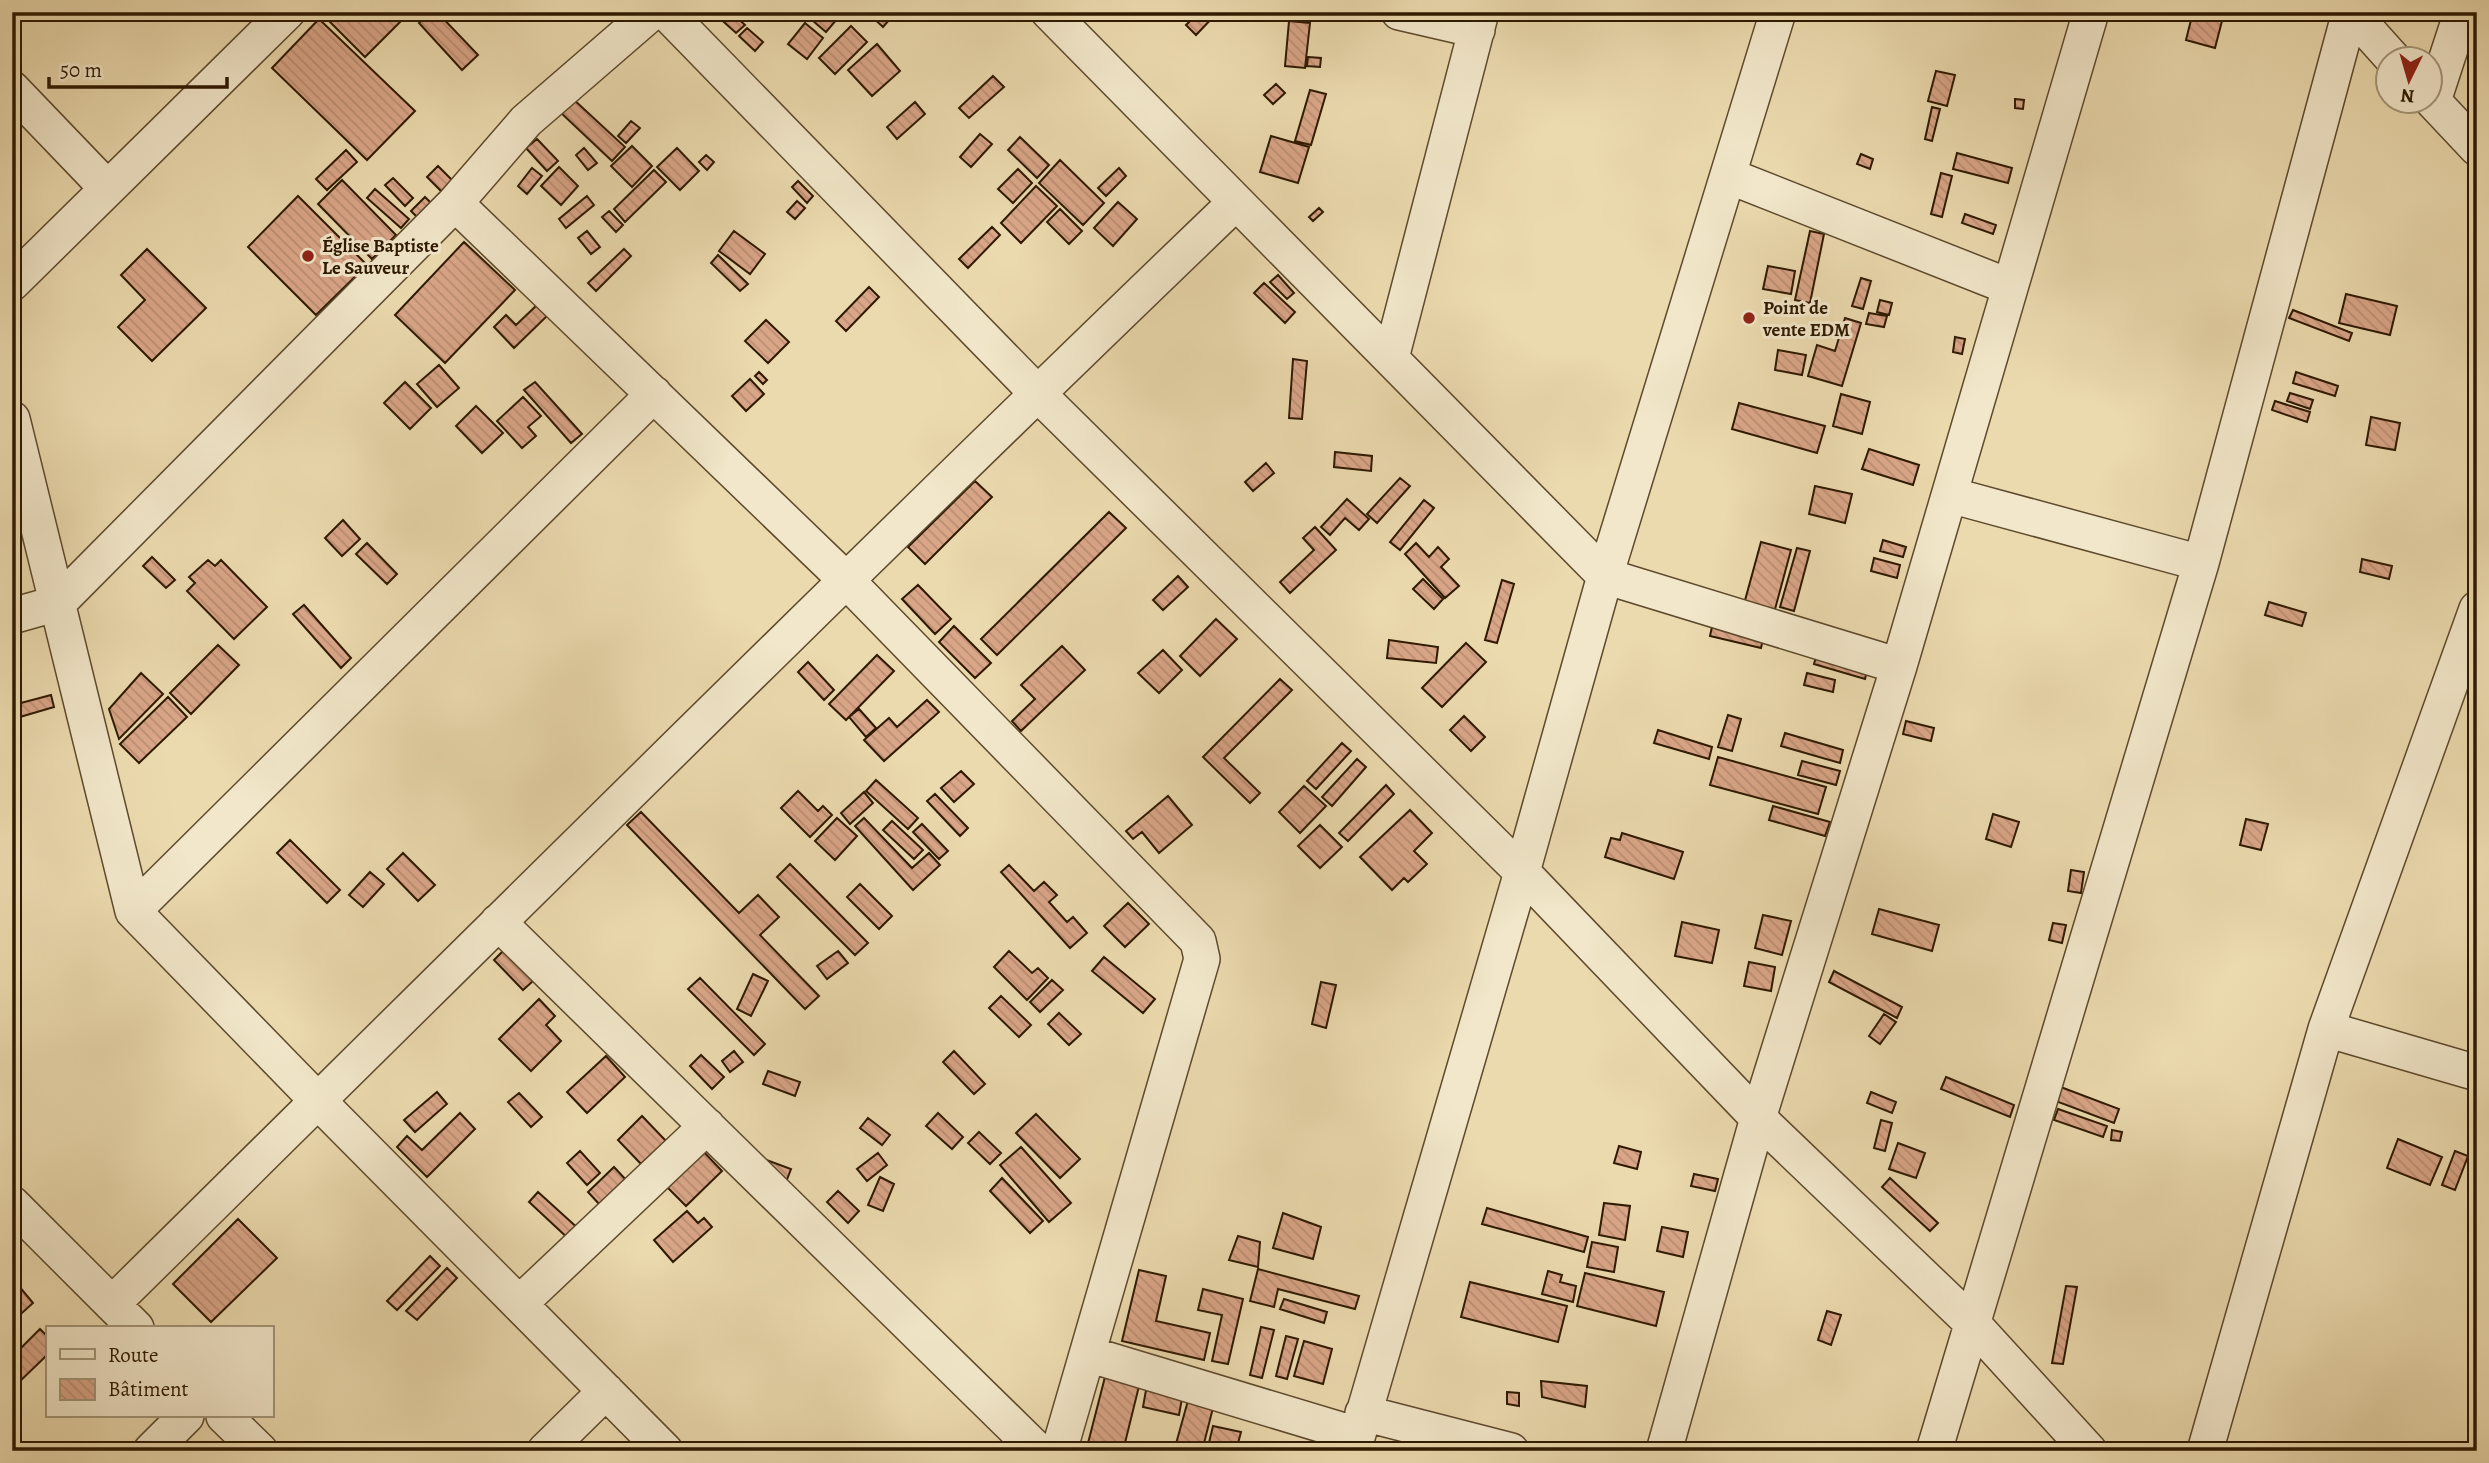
<svg xmlns="http://www.w3.org/2000/svg" width="2489" height="1463" font-family="Alegreya,serif">
  <defs>
    <pattern id="building-back-hatch" width="6" height="6" patternUnits="userSpaceOnUse" patternTransform="scale(1.75)"><rect width="6" height="6" fill="#daa688"/><path d="M-1 5l2 2M0 0l6 6M5-1l2 2" fill="none" stroke="#bb8e74"/></pattern>
  </defs>
  <rect width="100%" height="100%" fill="#ebdaae"/>
  <filter id="stains"><feTurbulence type="fractalNoise" baseFrequency=".00286" numOctaves="4"/><feColorMatrix values="0 0 0 0 .2 0 0 0 0 .09 0 0 0 0 .02 0 0 0 .5 -.17"/></filter>
  <radialGradient id="worn" r=".72"><stop offset=".6" stop-color="#630" stop-opacity="0"/><stop offset="1" stop-color="#630" stop-opacity=".3"/></radialGradient>
  <!-- building -->
  <path fill="url(#building-back-hatch)" stroke="#2e1900" stroke-width="2" d="M334,12H409V13L365,57L327,19Z
    M430,12H437L478,55L462,70L419,23Z
    M731,12L745,25L736,33L714,13Z
    M806,12H843L826,32L805,14Z
    M867,12H896L883,27Z
    M1199,12H1218L1196,35L1186,25Z
    M1271,12H1311V17Z
    M2193,12L2223,17L2215,48L2186,40Z
    M319,19L415,111L367,160L272,68Z
    M1289,21L1310,23L1305,68L1285,66Z
    M805,23L823,38L807,59L788,44Z
    M851,26L867,42L835,74L819,58Z
    M747,28L763,42L755,51L739,36Z
    M877,44L900,71L872,96L848,70Z
    M1308,57L1321,58L1320,67L1307,66Z
    M1936,71L1955,75L1947,106L1928,101Z
    M993,76L1004,87L969,118L959,108Z
    M1276,84L1285,93L1273,104L1264,95Z
    M1310,90L1326,94L1311,145L1295,141Z
    M572,98L625,147L612,161L560,112Z
    M2015,99L2024,100L2023,109L2015,108Z
    M915,102L925,114L897,139L887,127Z
    M1932,107L1940,109L1932,141L1925,139Z
    M631,121L640,128L626,143L618,136Z
    M980,134L992,144L971,167L960,157Z
    M1271,136L1309,147L1298,183L1260,172Z
    M1020,137L1049,165L1037,178L1008,150Z
    M537,139L558,161L547,171L526,148Z
    M632,146L652,166L632,187L611,166Z
    M584,148L597,163L588,170L576,155Z
    M677,148L699,171L680,190L657,167Z
    M346,150L357,162L327,190L316,179Z
    M1957,153L2012,168L2008,183L1953,169Z
    M1861,154L1873,159L1870,169L1857,164Z
    M706,155L714,162L707,170L699,162Z
    M1060,160L1104,203L1083,225L1039,183Z
    M438,166L455,183L444,194L427,177Z
    M559,167L578,186L561,205L541,186Z
    M532,168L542,176L527,194L518,186Z
    M1119,168L1126,176L1106,196L1098,188Z
    M1018,169L1032,183L1013,203L998,189Z
    M654,170L666,182L625,222L614,209Z
    M1941,173L1952,176L1942,217L1931,214Z
    M393,178L413,198L405,206L385,185Z
    M342,180L396,235L372,259L318,204Z
    M798,181L813,196L807,203L792,187Z
    M1036,186L1057,206L1021,243L1001,223Z
    M375,189L409,219L401,228L367,198Z
    M298,196L367,265L316,315L248,247Z
    M587,196L594,205L566,228L559,219Z
    M425,197L432,204L418,218L411,211Z
    M797,201L805,208L795,219L787,212Z
    M1118,202L1137,219L1113,246L1094,228Z
    M1319,208L1323,212L1313,221L1309,217Z
    M1060,209L1082,231L1069,244L1047,222Z
    M609,211L623,225L616,232L602,217Z
    M1965,214L1996,225L1993,234L1962,223Z
    M992,227L1000,235L968,268L959,259Z
    M587,231L600,247L591,254L578,238Z
    M734,231L765,254L750,274L719,251Z
    M1810,231L1824,234L1810,303L1795,300Z
    M464,242L515,290L445,363L395,315Z
    M147,249L206,308L152,361L118,327L145,300L121,275Z
    M624,249L631,256L596,291L588,283Z
    M718,255L748,284L740,291L711,263Z
    M1768,266L1795,271L1791,294L1763,289Z
    M1278,275L1294,293L1287,299L1270,282Z
    M1861,278L1871,281L1863,309L1852,306Z
    M1264,283L1295,312L1285,323L1254,293Z
    M869,287L879,297L846,331L836,321Z
    M2346,294L2397,306L2390,335L2339,323Z
    M1880,300L1892,303L1889,315L1877,312Z
    M537,305L547,316L514,348L494,327L506,315L516,325Z
    M2293,310L2352,333L2349,341L2289,318Z
    M1869,313L1887,316L1884,327L1866,324Z
    M1845,318L1861,323L1842,386L1808,376L1817,345L1835,351Z
    M766,320L789,342L768,363L745,341Z
    M1955,337L1965,339L1962,354L1953,352Z
    M1778,350L1806,355L1802,375L1775,370Z
    M1293,359L1307,361L1302,419L1289,418Z
    M439,365L459,388L437,407L417,384Z
    M759,372L767,380L763,384L755,376Z
    M2296,372L2338,386L2335,396L2293,383Z
    M750,379L764,394L746,411L732,396Z
    M405,382L431,408L410,429L384,403Z
    M535,382L582,434L571,443L524,390Z
    M2290,393L2313,400L2310,409L2287,401Z
    M1841,394L1870,402L1862,434L1833,426Z
    M523,397L541,416L528,427L536,436L522,448L497,421Z
    M2275,401L2310,412L2307,422L2272,410Z
    M1739,403L1825,426L1817,453L1732,429Z
    M476,406L503,433L482,453L456,426Z
    M2371,417L2400,423L2395,450L2366,445Z
    M1869,449L1919,465L1913,485L1862,469Z
    M1335,452L1372,456L1371,471L1334,467Z
    M1266,463L1274,473L1253,491L1245,482Z
    M1400,478L1410,486L1377,523L1367,514Z
    M975,481L992,497L925,564L908,547Z
    M1815,486L1852,494L1845,523L1809,514Z
    M1347,499L1369,519L1359,530L1345,518L1330,535L1321,527Z
    M1424,500L1434,508L1400,550L1390,542Z
    M1109,512L1126,528L997,655L981,639Z
    M343,520L360,539L342,556L325,538Z
    M1315,527L1336,550L1290,593L1280,582L1314,550L1303,538Z
    M1883,540L1906,547L1903,557L1880,551Z
    M1761,542L1791,550L1774,613L1744,604Z
    M367,543L397,574L387,584L356,554Z
    M1416,543L1429,557L1438,547L1449,559L1441,567L1459,586L1445,598L1405,554Z
    M1797,548L1810,551L1794,611L1780,607Z
    M152,557L175,580L166,588L143,566Z
    M1874,558L1900,565L1897,578L1871,571Z
    M2362,559L2392,566L2389,579L2360,572Z
    M208,560L215,566L221,560L267,607L234,639L187,591L195,583L189,577Z
    M1178,576L1188,587L1163,610L1153,600Z
    M1423,579L1443,599L1434,609L1413,589Z
    M1502,580L1514,584L1497,643L1485,640Z
    M918,585L951,619L935,634L902,599Z
    M2269,602L2306,613L2302,626L2265,615Z
    M304,605L351,658L341,668L293,614Z
    M1216,619L1237,639L1200,676L1180,656Z
    M1713,622L1764,635L1761,648L1710,636Z
    M954,626L991,663L975,678L939,642Z
    M1389,640L1438,647L1436,663L1387,658Z
    M1466,643L1486,662L1442,707L1422,688Z
    M218,645L239,665L191,714L170,693Z
    M1062,646L1085,670L1021,731L1012,721L1035,699L1021,685Z
    M1163,650L1182,670L1159,693L1138,673Z
    M1817,653L1868,667L1865,679L1814,664Z
    M877,655L894,671L846,720L829,704Z
    M808,662L834,690L824,700L798,672Z
    M141,673L163,694L119,739L109,709Z
    M1807,673L1835,680L1833,692L1804,685Z
    M1280,679L1292,690L1224,758L1260,793L1250,803L1203,757Z
    M51,695L54,707L20,717L17,704Z
    M168,697L187,717L139,763L120,744Z
    M927,700L939,712L884,761L864,740L889,718L897,727Z
    M859,709L876,728L866,737L849,717Z
    M1728,715L1741,719L1732,751L1718,747Z
    M1464,716L1485,737L1471,751L1450,730Z
    M1906,721L1934,728L1931,741L1903,734Z
    M1658,730L1712,747L1709,759L1654,743Z
    M1785,733L1843,750L1840,763L1781,746Z
    M1342,743L1351,751L1316,789L1307,781Z
    M1718,757L1826,787L1818,814L1710,785Z
    M1357,759L1366,767L1332,806L1322,797Z
    M1802,761L1840,771L1836,785L1798,775Z
    M961,771L974,784L954,802L941,788Z
    M876,780L918,818L908,829L866,791Z
    M1386,785L1394,794L1348,841L1339,833Z
    M1304,786L1326,806L1300,833L1279,812Z
    M798,791L818,811L823,806L832,815L810,837L781,808Z
    M864,792L873,803L850,824L841,813Z
    M935,794L968,828L960,836L927,801Z
    M1168,796L1192,825L1159,853L1142,832L1133,839L1126,831Z
    M1773,806L1830,822L1825,836L1769,820Z
    M1410,810L1432,833L1414,851L1427,864L1408,882L1404,878L1392,890L1360,857Z
    M641,812L739,913L758,895L779,917L760,935L819,996L805,1009L627,825Z
    M1993,814L2019,822L2011,847L1986,839Z
    M837,818L857,836L835,860L815,841Z
    M864,818L912,868L929,853L940,865L913,890L855,826Z
    M2246,819L2268,824L2261,850L2240,845Z
    M892,821L923,850L914,859L883,830Z
    M922,824L948,851L939,859L913,832Z
    M1320,825L1342,847L1320,868L1298,846Z
    M1622,833L1683,852L1674,879L1605,857L1611,838L1620,840Z
    M290,840L340,890L327,903L277,853Z
    M403,853L435,885L418,901L387,869Z
    M790,864L868,943L855,955L777,877Z
    M1009,865L1034,891L1044,882L1057,895L1049,902L1067,922L1073,917L1087,933L1070,948L1001,872Z
    M2071,870L2084,872L2081,893L2068,891Z
    M370,872L384,884L363,907L349,895Z
    M860,884L892,916L879,929L847,897Z
    M1128,903L1149,924L1125,947L1104,926Z
    M1879,909L1939,925L1932,951L1872,934Z
    M1763,915L1791,921L1782,955L1755,948Z
    M1682,922L1719,930L1712,963L1675,956Z
    M2053,923L2066,925L2062,943L2049,940Z
    M504,950L533,981L523,990L494,960Z
    M838,951L848,963L827,979L817,966Z
    M1009,951L1032,973L1038,968L1048,978L1027,1000L994,967Z
    M1104,957L1155,999L1143,1013L1092,971Z
    M1749,962L1775,967L1771,991L1744,986Z
    M1834,971L1902,1007L1897,1018L1829,982Z
    M753,974L768,981L751,1016L737,1009Z
    M700,978L765,1044L754,1055L688,989Z
    M1052,980L1063,990L1040,1012L1030,1002Z
    M1321,982L1336,985L1326,1028L1312,1024Z
    M1001,996L1031,1025L1019,1037L989,1008Z
    M539,999L555,1016L546,1025L561,1041L531,1071L499,1039Z
    M1059,1013L1081,1034L1069,1045L1048,1024Z
    M1884,1014L1896,1022L1880,1044L1869,1036Z
    M734,1051L743,1062L730,1072L722,1061Z
    M954,1051L985,1084L974,1094L943,1062Z
    M701,1055L724,1077L712,1089L690,1066Z
    M606,1056L625,1077L587,1113L567,1092Z
    M768,1071L800,1082L795,1096L763,1084Z
    M1946,1077L2014,1105L2010,1117L1941,1089Z
    M2058,1086L2119,1109L2114,1123L2053,1100Z
    M437,1092L447,1104L415,1132L404,1120Z
    M1871,1092L1896,1102L1892,1113L1867,1103Z
    M519,1093L542,1117L531,1127L508,1102Z
    M2058,1109L2107,1126L2103,1137L2054,1120Z
    M460,1113L475,1129L427,1177L397,1147L407,1136L422,1150Z
    M938,1113L963,1137L952,1149L926,1126Z
    M1036,1114L1080,1159L1060,1178L1016,1133Z
    M642,1116L666,1141L641,1164L618,1140Z
    M868,1118L890,1135L882,1145L860,1128Z
    M1881,1120L1892,1123L1885,1151L1874,1148Z
    M2112,1130L2122,1132L2120,1141L2111,1140Z
    M979,1132L1001,1153L990,1164L968,1143Z
    M2398,1139L2442,1157L2430,1185L2387,1168Z
    M1898,1143L1925,1153L1916,1178L1889,1169Z
    M1619,1146L1641,1152L1637,1169L1614,1163Z
    M699,1147L722,1171L686,1206L663,1183Z
    M1021,1147L1071,1203L1049,1222L1000,1165Z
    M580,1151L600,1173L587,1185L567,1163Z
    M2455,1151L2468,1156L2455,1190L2442,1185Z
    M878,1153L887,1165L867,1181L857,1169Z
    M761,1158L791,1169L786,1182Z
    M614,1167L627,1181L600,1205L588,1192Z
    M1694,1174L1718,1179L1715,1191L1691,1186Z
    M880,1177L894,1184L883,1211L868,1205Z
    M1002,1178L1043,1221L1030,1233L990,1191Z
    M1890,1178L1938,1223L1930,1231L1882,1187Z
    M838,1191L859,1211L848,1223L827,1202Z
    M538,1192L581,1231L571,1241L529,1202Z
    M1604,1203L1630,1206L1625,1240L1599,1235Z
    M1487,1208L1588,1237L1584,1252L1482,1224Z
    M687,1211L698,1223L704,1218L712,1227L673,1262L654,1240Z
    M1283,1213L1321,1227L1313,1259L1273,1248Z
    M238,1219L277,1258L211,1322L173,1284Z
    M1662,1227L1688,1232L1683,1257L1657,1251Z
    M1238,1236L1260,1242L1258,1267L1229,1260Z
    M1592,1242L1618,1247L1614,1272L1587,1267Z
    M430,1256L440,1266L397,1310L387,1301Z
    M447,1268L457,1278L417,1320L406,1311Z
    M1258,1269L1359,1296L1355,1309L1278,1289L1274,1307L1250,1301Z
    M1139,1270L1166,1276L1156,1321L1210,1333L1204,1360L1122,1341Z
    M1548,1271L1562,1275L1560,1282L1576,1286L1573,1302L1542,1294Z
    M1585,1273L1664,1292L1656,1326L1577,1306Z
    M1470,1282L1567,1306L1558,1342L1461,1317Z
    M18,1285L33,1303L12,1322V1290Z
    M2066,1286L2077,1287L2063,1364L2052,1363Z
    M1203,1289L1243,1299L1228,1364L1212,1361L1222,1315L1198,1310Z
    M1284,1299L1327,1312L1324,1323L1280,1309Z
    M1827,1311L1841,1315L1831,1345L1818,1340Z
    M1261,1327L1274,1330L1262,1378L1250,1375Z
    M40,1329L47,1336V1355L12,1389V1357Z
    M1286,1336L1298,1339L1287,1379L1276,1376Z
    M1304,1341L1332,1349L1323,1384L1294,1376Z
    M1106,1373L1140,1382L1123,1451H1086Z
    M1541,1381L1587,1386L1585,1407L1542,1397Z
    M1146,1390L1182,1398L1179,1415L1143,1407Z
    M1507,1392L1519,1393V1406L1507,1404Z
    M1189,1397L1214,1404L1202,1451H1174Z
    M1213,1426L1241,1432L1236,1451H1207Z"/>
  <g fill="none" stroke-linecap="round" stroke-linejoin="round">
    <defs>
      <path id="minor" d="M666,12L1037,393L1522,872L1758,1118L1972,1323L2089,1451
        M1049,12L1605,576L1899,666
        M1399,12L1477,30
        M2351,12L2394,60
        M12,89L107,188
        M2430,98L2477,148
        M2433,101L2462,12
        M1729,176L2010,287
        M455,203L846,580L1198,941L1202,959L1059,1451
        M12,283L287,12
        M1391,358L1481,12
        M12,419L133,911L318,1101L665,1451
        M1950,495L2201,563
        M12,616L58,603L455,203L526,121L652,12
        M133,911L654,394
        M498,922L1038,1451
        M2326,1029L2477,1073
        M12,1204L136,1328
        M112,1304C485,936 857,566 1235,203
        M519,1304L707,1126
        M1088,1354L1357,1435
        M1363,1413L1511,1451
        M224,1416L260,1451
        M151,1451L186,1416
        M545,1451L606,1391
        M1353,1451L1522,872L1605,576L1778,12
        M1664,1451L1758,1118L1899,666L2091,12
        M1934,1451L2201,563L2350,12
        M2205,1451L2326,1029L2477,609"/>
    </defs>
    <!-- minor casing -->
    <use href="#minor" stroke="#5d492c" stroke-width="38"/>
    <!-- minor -->
    <use href="#minor" stroke="#f2e7ca" stroke-width="35"/>
  </g>
  <!-- markers -->
  <g fill="#8f2418" stroke="#f2e7ca" stroke-width="2.5">
    <circle cx="308" cy="256" r="7"/>
    <circle cx="1749" cy="318" r="7"/>
  </g>
  <g text-anchor="middle" stroke-width="6" stroke-linejoin="round" paint-order="stroke">
    <!-- poi labels -->
    <g font-size="19" font-weight="bold" fill="#2e1900" stroke="#f2e7ca" text-anchor="start">
      <text x="322" y="252">Église Baptiste<tspan x="322" dy="22">Le Sauveur</tspan></text>
      <text x="1763" y="314">Point de<tspan x="1763" dy="22">vente EDM</tspan></text>
    </g>
  </g>
  <!-- margin -->
  <rect width="2489" height="1463" fill="none" stroke="#ebdaae" stroke-width="42"/>
  <rect x="14" y="14" width="2461" height="1435" fill="none" stroke="#2e1900" stroke-width="3.5"/>
  <rect x="21" y="21" width="2447" height="1421" fill="none" stroke="#2e1900" stroke-width="2"/>
  <!-- legend -->
  <rect x="46" y="1326" width="228" height="91" fill="#f2e7ca" stroke="#a49579" stroke-width="2"/>
  <rect x="60" y="1349" width="35" height="10" fill="#f2e7ca" stroke="#a49579" stroke-width="2"/>
  <text x="108" y="1362" font-size="21" fill="#2e1900">Route</text>
  <rect x="60" y="1379" width="35" height="21" fill="url(#building-back-hatch)" stroke="#a49579" stroke-width="2"/>
  <text x="108" y="1396" font-size="21" fill="#2e1900">Bâtiment</text>
  <!-- north arrow -->
  <g transform="translate(2409 80) rotate(185)"><circle r="33" fill="#f2e7ca" stroke="#a49579" stroke-width="2"/>
  <path d="M0-5L12 26L0 18L-12 26Z" fill="#8f2418"/>
  <text y="-10" font-size="19" font-weight="bold" text-anchor="middle" fill="#2e1900">N</text>
  </g>
  <!-- scale -->
  <path d="M49 77v10h178v-10" fill="none" stroke="#2e1900" stroke-width="3.5"/>
  <text x="60" y="77" font-size="21" fill="#2e1900" stroke="#f2e7ca" stroke-width="5" paint-order="stroke">50 m</text>
  <rect width="100%" height="100%" filter="url(#stains)"/>
  <rect width="100%" height="100%" fill="url(#worn)"/>
</svg>
